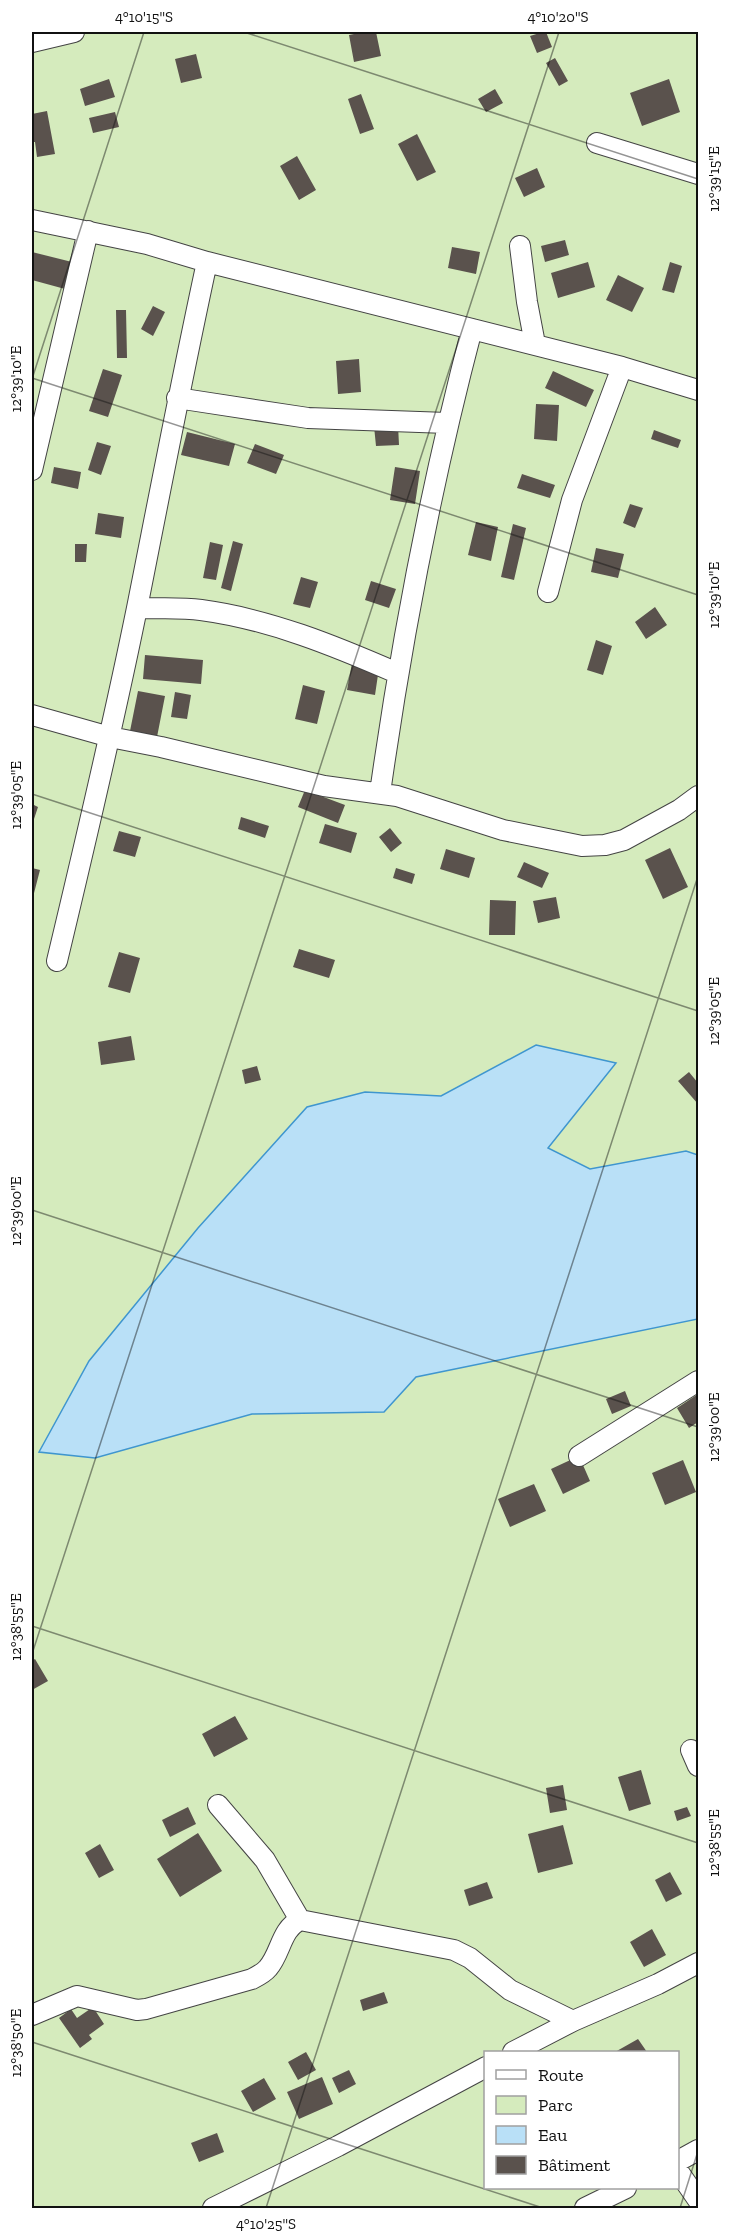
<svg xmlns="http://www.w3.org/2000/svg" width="730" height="2240" font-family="'Zilla Slab',serif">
  <rect width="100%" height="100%" fill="#fffdf5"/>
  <!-- green -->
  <path fill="#d5ebbd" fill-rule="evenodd" d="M32,32H698V2208H32ZM486,2052H678V2188H486Z"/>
  <!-- water -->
  <path fill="#b9e0f7" stroke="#3f96cf" stroke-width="1.5" d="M536,1045L616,1063L548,1148L590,1169L686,1151L698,1155V1319L416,1377L384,1412L252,1414L95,1458L39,1452L89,1361L198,1228L307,1107L365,1092L441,1096Z"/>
  <!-- building -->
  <path fill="#5a524d" d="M364,32H376L381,56L354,62L349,35Z
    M543,32H546L552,47L537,53L530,36Z
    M196,54L202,78L181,83L175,59Z
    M555,58L568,81L559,86L546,63Z
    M109,79L115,97L85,106L80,89Z
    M669,79L680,112L642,126L630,93Z
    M495,89L503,103L486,112L478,99Z
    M361,94L374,129L360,134L348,99Z
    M47,111L55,154L37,157L35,142H32V114Z
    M115,112L119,127L93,133L89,118Z
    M417,134L436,172L417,181L398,144Z
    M297,156L316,190L299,200L280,166Z
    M537,168L545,187L524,197L515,178Z
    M565,240L569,255L545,262L541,246Z
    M452,247L480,252L476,274L448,268Z
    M32,252L72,262L65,289L32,280Z
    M588,262L595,287L558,298L551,273Z
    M670,262L682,266L674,293L662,290Z
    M618,275L644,288L632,312L606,300Z
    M153,306L165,312L153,336L141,329Z
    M116,310H126L127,358H117Z
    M359,359L361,392L338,394L336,361Z
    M103,369L122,375L108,417L89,411Z
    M553,371L594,390L586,407L545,388Z
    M536,404L559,405L557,441L534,439Z
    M398,425L399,445L376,446L374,426Z
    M654,430L681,440L678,448L651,439Z
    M187,432L235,444L229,466L181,455Z
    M97,442L111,446L101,475L88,470Z
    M255,444L284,455L276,474L247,463Z
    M54,467L81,472L78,489L51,483Z
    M395,467L420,471L415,504L390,500Z
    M522,474L555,485L550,498L517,488Z
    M630,504L643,508L635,528L623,523Z
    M98,513L124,517L121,538L95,534Z
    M476,522L498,527L491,561L468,555Z
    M513,524L526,528L514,580L501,577Z
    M233,541L243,544L231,591L221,588Z
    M210,542L223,545L216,580L203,578Z
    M75,544H87L86,562H75Z
    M596,548L624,554L618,578L591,572Z
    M301,577L318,582L310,608L293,604Z
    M371,581L396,589L389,608L365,600Z
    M655,607L667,625L646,639L635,622Z
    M596,640L612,646L603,675L587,670Z
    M145,655L203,660L201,684L143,679Z
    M352,663L379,668L375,695L347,690Z
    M303,685L325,691L317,724L295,719Z
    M138,691L165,696L157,737L130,731Z
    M175,692L191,695L187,719L171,717Z
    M305,790L345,805L338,823L298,807Z
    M32,804L38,807L32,825Z
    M241,817L269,826L265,838L238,829Z
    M325,824L357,833L351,853L319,843Z
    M390,828L402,843L391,852L379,837Z
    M119,831L141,837L135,857L113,851Z
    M670,848L688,887L663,899L645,860Z
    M446,849L475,858L469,878L440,869Z
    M524,862L549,873L542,888L517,877Z
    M32,868L40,870L33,897H32Z
    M396,868L415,874L412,884L393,878Z
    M556,897L560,918L538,923L533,901Z
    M490,900L516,901L515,935H489Z
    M299,949L335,960L329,978L293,967Z
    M119,952L140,958L130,993L108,987Z
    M131,1036L135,1060L101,1065L98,1042Z
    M257,1066L261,1080L245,1084L242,1070Z
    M689,1072L698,1083V1104L678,1081Z
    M625,1391L631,1406L612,1414L606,1399Z
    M698,1394V1422L689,1428L677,1408Z
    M579,1456L590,1481L563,1494L551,1469Z
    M683,1460L696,1492L665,1505L652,1473Z
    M534,1484L546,1511L510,1527L498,1499Z
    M35,1659L48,1681L32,1690V1661Z
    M235,1716L248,1739L214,1757L202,1734Z
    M641,1770L651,1804L629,1811L618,1777Z
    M563,1785L567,1810L550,1813L546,1788Z
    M188,1807L196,1824L170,1837L162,1820Z
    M687,1807L691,1816L677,1821L674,1811Z
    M563,1825L573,1864L538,1873L528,1834Z
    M198,1833L222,1871L180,1897L157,1859Z
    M100,1844L114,1870L99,1878L85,1853Z
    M670,1872L682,1894L666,1902L655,1880Z
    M487,1882L493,1898L469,1906L464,1890Z
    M652,1929L666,1955L644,1967L630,1942Z
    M384,1992L388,2003L363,2011L360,2000Z
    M93,2007L104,2024L89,2035L92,2039L80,2048L59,2018L71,2009L77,2018Z
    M638,2039L647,2052H615Z
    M306,2052L316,2070L298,2080L288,2062Z
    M349,2070L356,2084L339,2093L332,2078Z
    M322,2077L333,2104L299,2119L287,2092Z
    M264,2078L276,2099L253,2112L241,2091Z
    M217,2133L224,2152L199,2162L191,2143Z"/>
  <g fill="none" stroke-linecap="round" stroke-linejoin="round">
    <defs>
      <path id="minor" d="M32,42L74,32
        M597,143L698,174
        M32,220L147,244L207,262L622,367L698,390
        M520,246L527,302L535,344
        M177,398L308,418L447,423
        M32,470L88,231
        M548,592L572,500L622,367
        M137,608C158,609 180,607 201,610C269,619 335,646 397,673
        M32,715L110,737L161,747L324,786L397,796L503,830L582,846L605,845L624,840L679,810L698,796
        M380,793C402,637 432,481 472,329
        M57,961C85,844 113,726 137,608C160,492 182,377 207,262
        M579,1456L698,1381
        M691,1750L698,1766
        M218,1805L265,1860L300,1920
        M32,2015L77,1996L137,2010L146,2009L252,1979C258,1976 264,1973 268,1968C281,1953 281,1929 300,1920L454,1950L470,1958L510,1990L573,2021
        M513,2052L573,2021L658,1984L698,1963
        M678,2161L698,2150
        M678,2171L698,2200
        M213,2208L338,2146L486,2067
        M585,2208L626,2188"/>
    </defs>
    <!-- minor casing -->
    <use href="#minor" stroke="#444" stroke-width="22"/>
    <!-- minor -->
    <use href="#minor" stroke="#fff" stroke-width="20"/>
  </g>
  <!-- ticks -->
  <path fill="none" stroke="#111" stroke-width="1.5" stroke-opacity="0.45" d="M244,32L698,179M32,378L698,595M32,379L144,32M32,794L698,1011M32,1210L698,1427M32,1626L698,1843M32,1654L559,32M32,2042L543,2208M266,2208L698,876M680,2208L698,2151"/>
  <!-- border -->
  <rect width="730" height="2240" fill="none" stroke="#ffffff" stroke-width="66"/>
  <!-- legend -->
  <rect x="484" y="2051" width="195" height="138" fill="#ffffff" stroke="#a0a0a0" stroke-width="1.5"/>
  <rect x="496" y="2070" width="30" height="9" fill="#ffffff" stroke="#a0a0a0" stroke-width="1.5"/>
  <text x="538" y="2081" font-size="18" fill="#111111">Route</text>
  <rect x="496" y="2096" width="30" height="18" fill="#d5ebbd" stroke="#a0a0a0" stroke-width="1.5"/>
  <text x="538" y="2111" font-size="18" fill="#111111">Parc</text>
  <rect x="496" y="2126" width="30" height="18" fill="#b9e0f7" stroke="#a0a0a0" stroke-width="1.5"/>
  <text x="538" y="2141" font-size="18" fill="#111111">Eau</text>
  <rect x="496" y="2156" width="30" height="18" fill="#5a524d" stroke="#a0a0a0" stroke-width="1.5"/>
  <text x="538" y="2171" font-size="18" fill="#111111">Bâtiment</text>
  <rect x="33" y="33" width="664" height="2174" fill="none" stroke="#111" stroke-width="2"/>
  <g font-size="15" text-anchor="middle" fill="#111">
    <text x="144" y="22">4°10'15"S</text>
    <text x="558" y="22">4°10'20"S</text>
    <text transform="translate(714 179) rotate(-90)" y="5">12°39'15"E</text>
    <text transform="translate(16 379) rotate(-90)" y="5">12°39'10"E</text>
    <text transform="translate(714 595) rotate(-90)" y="5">12°39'10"E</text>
    <text transform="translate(16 795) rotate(-90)" y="5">12°39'05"E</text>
    <text transform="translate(714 1011) rotate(-90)" y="5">12°39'05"E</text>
    <text transform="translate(16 1211) rotate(-90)" y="5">12°39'00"E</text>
    <text transform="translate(714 1427) rotate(-90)" y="5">12°39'00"E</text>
    <text transform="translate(16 1627) rotate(-90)" y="5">12°38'55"E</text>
    <text transform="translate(714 1843) rotate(-90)" y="5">12°38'55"E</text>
    <text transform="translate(16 2043) rotate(-90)" y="5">12°38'50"E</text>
    <text x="266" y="2229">4°10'25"S</text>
  </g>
</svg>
